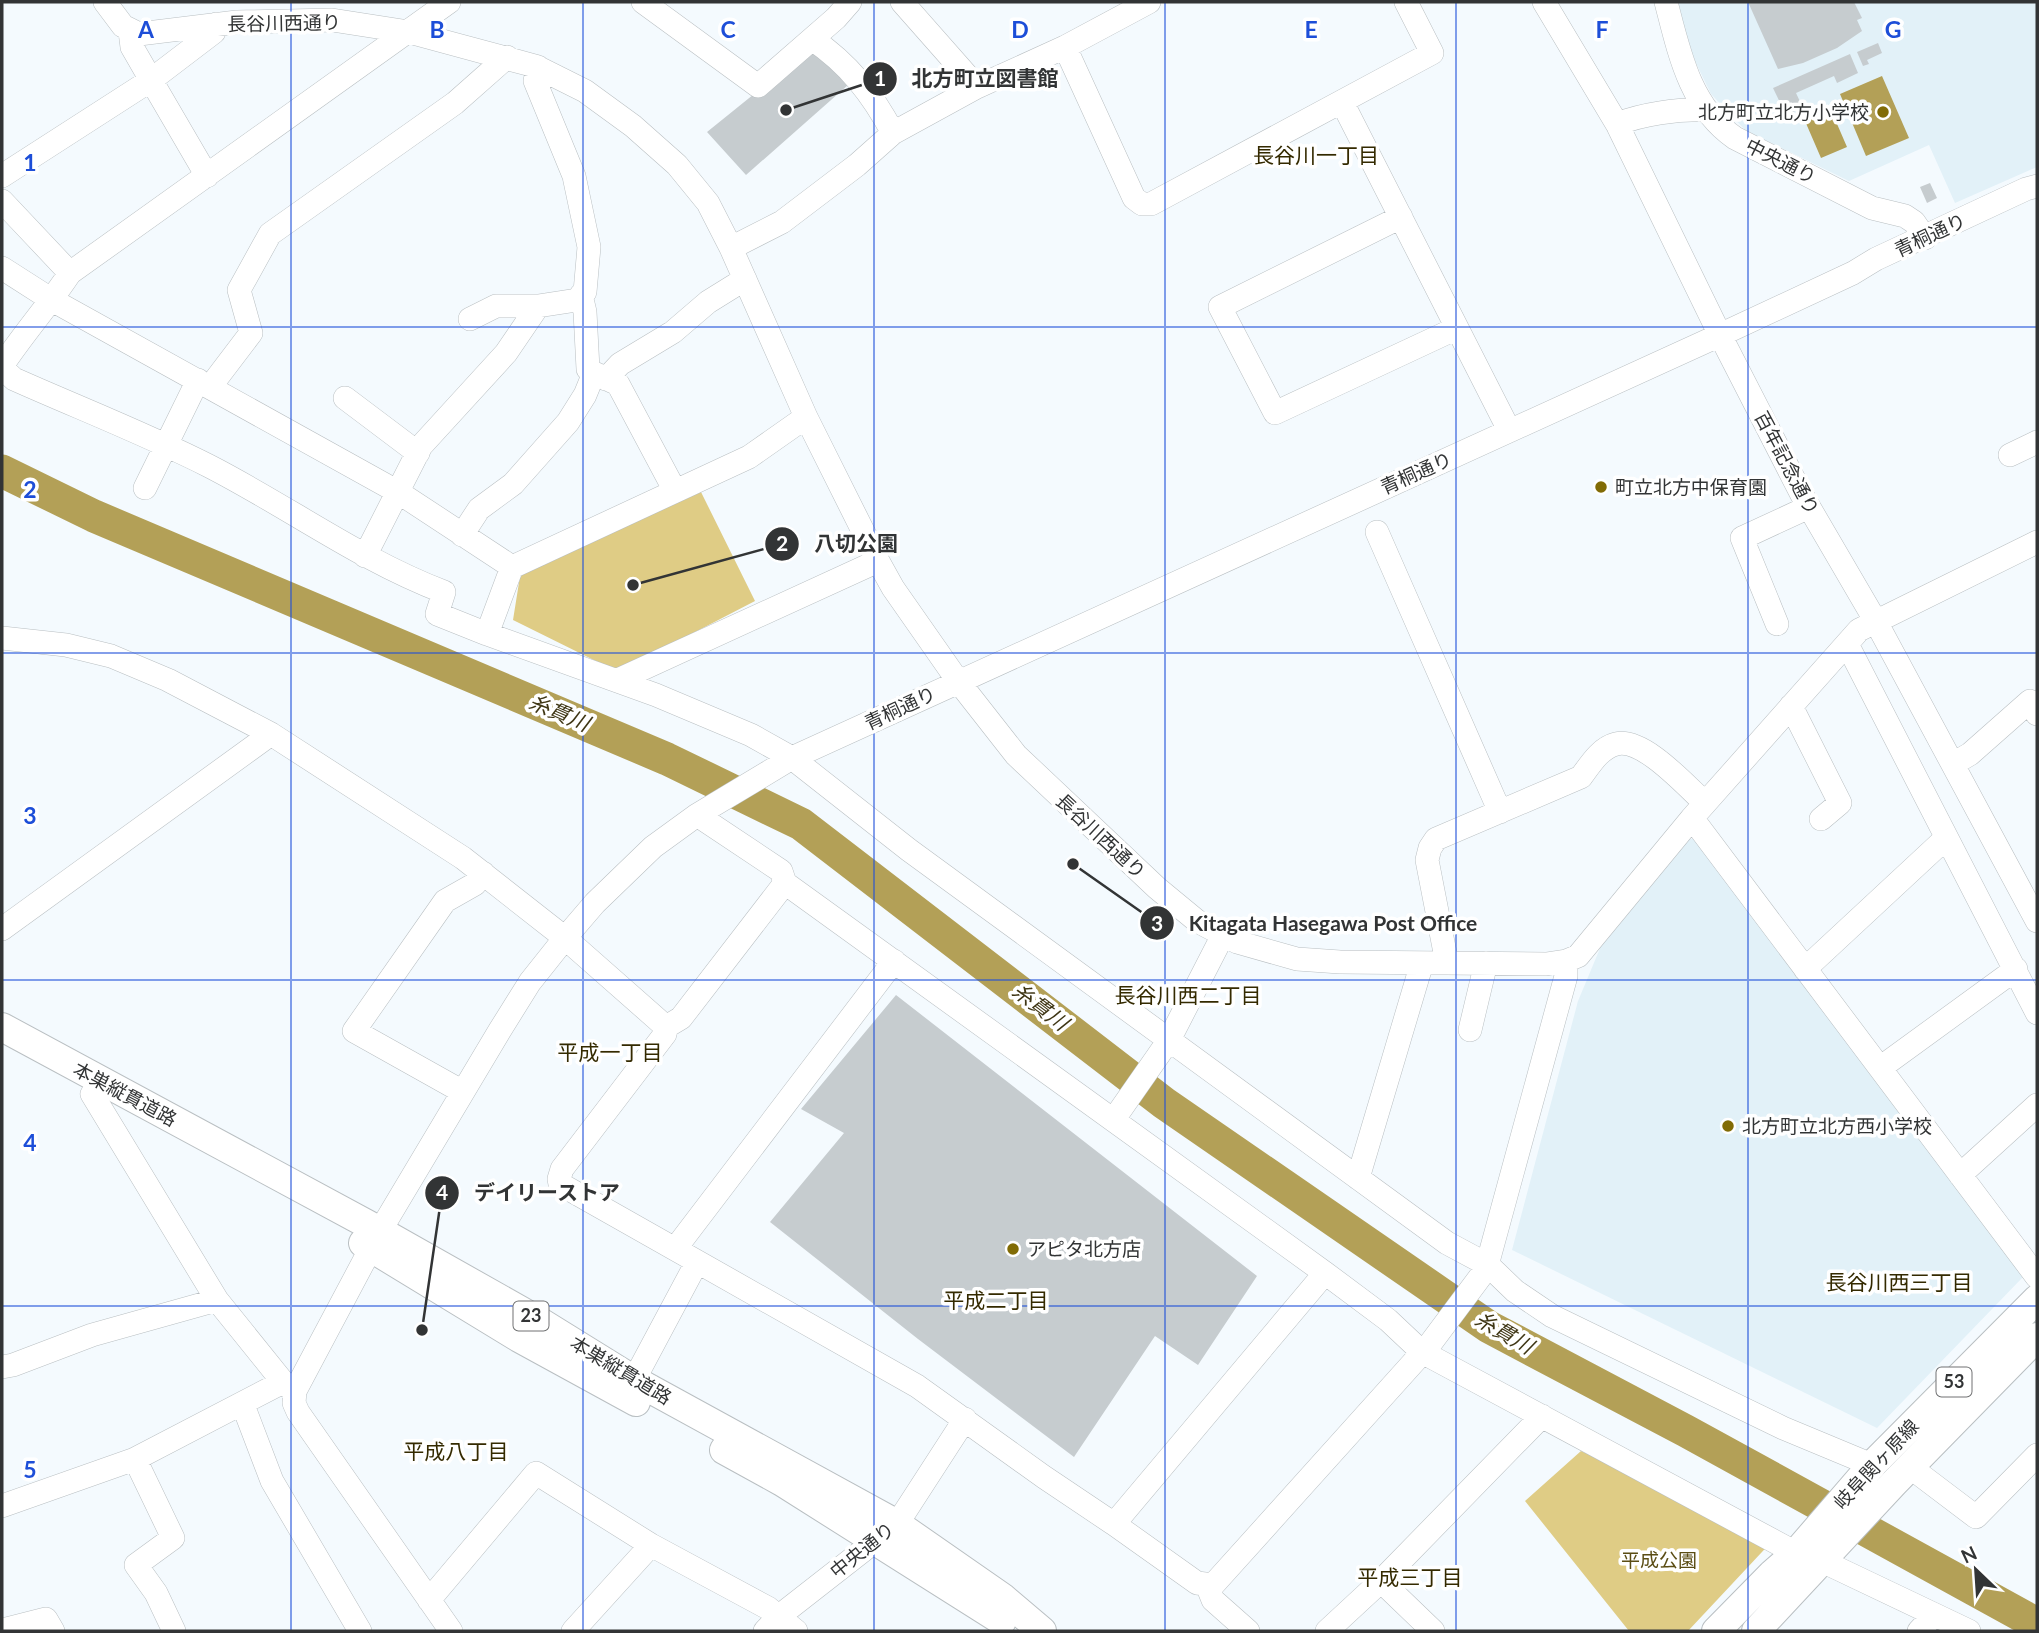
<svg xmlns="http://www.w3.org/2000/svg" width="2039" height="1633" font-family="Lato,'Noto Sans JP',sans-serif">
  <rect width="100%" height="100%" fill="#f4fafe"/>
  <!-- built -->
  <path fill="#e2f1f8" d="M1676,2H2037V167L1955,203L1929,145L1849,181L1745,130L1711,94L1690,51Z
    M1690,839H1698L2023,1277L1877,1428L1512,1250L1578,1001L1601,946Z"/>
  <!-- green -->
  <path fill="#dfcc85" d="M700,490L755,601L618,672L513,620L521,570Z
    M1581,1451L1776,1537L1688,1631H1629L1525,1501Z"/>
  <!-- water -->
  <path fill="#b3a057" d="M1882,76L1909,138L1866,156L1840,94Z
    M1831,110L1847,147L1821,158L1805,121Z"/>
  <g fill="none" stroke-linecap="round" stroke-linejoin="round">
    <!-- river -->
    <path stroke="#b3a057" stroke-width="33" d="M2,471L94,516L667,759L801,824L1164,1103L1489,1327L1686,1431L2037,1624"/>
  </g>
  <!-- building -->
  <path fill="#c6cccf" d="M1748,2H1854L1862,18L1857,20L1862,31L1837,48L1803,63L1778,69Z
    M817,43L848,85L746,175L707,132Z
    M1878,43L1882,53L1867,60L1869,64L1863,66L1857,52Z
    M1850,54L1858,73L1837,83L1834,76L1796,93L1803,108L1786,115L1773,88Z
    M1930,183L1937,198L1927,203L1920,187Z
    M896,995L1257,1276L1198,1365L1155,1336L1074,1457L918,1339L770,1222L844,1133L801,1109Z"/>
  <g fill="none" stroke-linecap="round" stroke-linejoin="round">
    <defs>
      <path id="minor" d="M105,2L123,26L139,34L237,22L332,20L409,32L535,66L585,91L633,126L677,165L708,203L731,248L806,417L878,561L893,588L958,681L1016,755L1157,888L1197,921L1237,942L1297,959L1340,962L1546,964L1566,961
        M643,2L758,86L836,18L850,2
        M902,2L977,87
        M1544,2L1617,124L1720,335L1802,495L1875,620L2037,921
        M1666,2C1679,52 1690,107 1735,138L1872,208L1905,216L1914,222L1925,238
        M812,39C849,64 872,94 893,133
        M1065,47L1134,198L1142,204H1151L1432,53L1406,2
        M1342,102L1509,430
        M1617,124C1643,114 1677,109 1705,110
        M2,176L151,80L132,47L130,31
        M207,176L151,80L214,32L216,24
        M2,201L70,273
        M1401,217L1220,307L1275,413L1457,328
        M731,248L782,222L857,165L893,133L977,87L1065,47L1149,2
        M2,268L52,300L398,492L512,567
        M581,295L585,312L588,369L594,373
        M470,319L496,306H538L577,300L585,292L589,247L574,176L535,81L538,67
        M2,366C23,334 49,305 70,273L449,2
        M2,368L14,379C79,408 146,434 209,466C289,507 360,560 444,592L437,614L487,634L656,695L751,735L792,758L909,850L1447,1243L1488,1265L1515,1291L1552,1316L1783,1428L1872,1465
        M606,379L620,364L673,332L708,302L745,279
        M210,387L251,333L239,290L270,234L455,103L507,57
        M345,398L418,453
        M2010,455L2037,442
        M145,488L198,380
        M1377,532L1500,812
        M462,535L479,509L513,484L568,422L585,395L594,373L618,384L675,491
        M365,556L421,446L506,353L538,306
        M1777,624L1742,538L1809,507
        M487,634L512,567L749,457L806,417
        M2,638L66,645L111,656L168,680L271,734L463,858L565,938L666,1027L665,1034L562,1169L559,1179L560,1184L917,1386L1044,1477L1114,1524L1197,1583L1213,1585L1430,1344L1486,1269L1566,976V961L1578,956L1692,818L1859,630L2037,542
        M1847,644L2037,1013
        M618,680L878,561
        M1791,706L1840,803L1821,819
        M1953,764L1970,754L2030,701L2037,714
        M697,815L781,871L785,883L1325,1273L1388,1320L1422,1352L1796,1553L1822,1561L1969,1631
        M1692,818L2037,1277
        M2,929L271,734
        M1447,963L1427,860L1430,848L1436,839L1581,777C1590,765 1600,748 1616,744C1643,737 1686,786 1705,803
        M1805,969L1946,838
        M666,1027L681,1018L785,883
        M1470,1030L1486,963
        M1880,1068L2016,969
        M101,1081L92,1094L217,1300L283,1382
        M463,1092L354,1031L445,901L475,884L483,873
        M1114,1119L1169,1040L1223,935
        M1960,1175L2037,1105
        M1358,1178L1422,963
        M675,1249L894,961
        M2,1367L13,1365L92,1335L217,1300
        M634,1380L697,1262
        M243,1405L272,1481L360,1631
        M135,1459L173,1538L136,1565L156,1593L174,1631
        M1910,1467L1976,1517L2037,1455
        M2,1506L135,1459L283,1382L294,1391
        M1114,1524L1325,1273
        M1381,1581L1433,1631
        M1207,1585L1213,1600L1248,1631
        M429,1600L536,1473L651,1545L768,1608L796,1631
        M2,1630L46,1619L53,1631
        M451,1631L298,1412L294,1403L295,1391L380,1231L500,1030L530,982L565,938L595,903L653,847L697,815L792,758L1720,335L1853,273L1876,259L2026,189L2037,186
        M573,1631L651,1545
        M765,1631L778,1617L897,1524L965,1419
        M1327,1631L1381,1581L1542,1416
        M1919,1631L1934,1615"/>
      <path id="major" d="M2,1027L380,1231L534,1318L634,1380L897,1524L1002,1597L1042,1631
        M363,1243L519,1338L636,1402
        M724,1450L782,1482L1002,1621
        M1716,1631L1772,1574L1796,1553L1872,1465L2037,1299
        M1756,1631L1894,1483L2037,1337"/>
    </defs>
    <!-- minor casing -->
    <use href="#minor" stroke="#b9bfc2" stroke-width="24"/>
    <!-- major casing -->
    <use href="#major" stroke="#b9bfc2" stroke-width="30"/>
    <!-- minor -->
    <use href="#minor" stroke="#fff" stroke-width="23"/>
    <!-- major -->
    <use href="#major" stroke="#fff" stroke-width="28"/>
  </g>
  <!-- grid -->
  <path fill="none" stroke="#1d4ed8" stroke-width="2" stroke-opacity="0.55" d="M291,2V1631M583,2V1631M874,2V1631M1165,2V1631M1456,2V1631M1748,2V1631M2,327H2037M2,653H2037M2,980H2037M2,1306H2037"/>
  <!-- markers -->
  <g fill="#816b05" stroke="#fff" stroke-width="2.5">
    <circle cx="1883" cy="112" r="7"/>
    <circle cx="1601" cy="487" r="7"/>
    <circle cx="1728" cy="1126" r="7"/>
    <circle cx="1013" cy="1249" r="7"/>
  </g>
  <g text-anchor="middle" stroke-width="7" stroke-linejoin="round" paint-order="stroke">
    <!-- shield labels -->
    <g fill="#fff" stroke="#707172" stroke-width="2">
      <rect x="513.5" y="1301.5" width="35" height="29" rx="5"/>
      <rect x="1936.5" y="1367.5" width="35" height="29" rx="5"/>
    </g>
    <g font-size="18" font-weight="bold" fill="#323435">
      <text x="531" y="1322">23</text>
      <text x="1954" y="1388">53</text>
    </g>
    <!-- street labels -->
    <g font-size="19" fill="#323435" stroke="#fff">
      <text transform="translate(284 23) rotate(-1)" y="7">長谷川西通り</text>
      <text transform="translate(1781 161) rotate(27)" y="7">中央通り</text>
      <text transform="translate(1930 235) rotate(-25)" y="7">青桐通り</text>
      <text transform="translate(1787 463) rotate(62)" y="7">百年記念通り</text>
      <text transform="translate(1416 473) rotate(-24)" y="7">青桐通り</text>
      <text transform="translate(900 708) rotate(-25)" y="7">青桐通り</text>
      <text transform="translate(1101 836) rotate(43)" y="7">長谷川西通り</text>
      <text transform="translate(125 1094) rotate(28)" y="7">本巣縦貫道路</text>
      <text transform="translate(621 1370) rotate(31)" y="7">本巣縦貫道路</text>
      <text transform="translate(1876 1464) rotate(-47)" y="7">岐阜関ヶ原線</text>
      <text transform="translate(862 1550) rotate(-39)" y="7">中央通り</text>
    </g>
    <!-- poi labels -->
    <g font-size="19" fill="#323435" stroke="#fff" text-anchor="start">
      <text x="1869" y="119" text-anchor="end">北方町立北方小学校</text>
      <text x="1615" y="494">町立北方中保育園</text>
      <text x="1742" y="1133">北方町立北方西小学校</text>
      <text x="1027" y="1256">アピタ北方店</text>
    </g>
    <!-- park labels -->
    <g font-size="19" fill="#5b4d14" stroke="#fff">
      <text x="1659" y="1567">平成公園</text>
    </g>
    <!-- neighbourhood labels -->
    <g font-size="21" fill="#342a00" stroke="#fff">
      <text x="1316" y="163">長谷川一丁目</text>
      <text x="1188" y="1003">長谷川西二丁目</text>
      <text x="610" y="1060">平成一丁目</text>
      <text x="1899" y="1290">長谷川西三丁目</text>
      <text x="996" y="1308">平成二丁目</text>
      <text x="456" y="1459">平成八丁目</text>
      <text x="1410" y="1585">平成三丁目</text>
    </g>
    <!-- water labels -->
    <g font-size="21" font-style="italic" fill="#3f3615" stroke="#fff">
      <text transform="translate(559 713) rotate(23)" y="7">糸貫川</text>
      <text transform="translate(1040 1007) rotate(37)" y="7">糸貫川</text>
      <text transform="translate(1504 1333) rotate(30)" y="7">糸貫川</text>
    </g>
  </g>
  <g font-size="23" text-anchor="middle" font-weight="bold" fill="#1d4ed8" stroke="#fff" stroke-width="7" stroke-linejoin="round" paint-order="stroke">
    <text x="146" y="38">A</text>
    <text x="437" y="38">B</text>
    <text x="728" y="38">C</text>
    <text x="1020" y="38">D</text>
    <text x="1311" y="38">E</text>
    <text x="1602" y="38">F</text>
    <text x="1893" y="38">G</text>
    <text x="30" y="171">1</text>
    <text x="30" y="498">2</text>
    <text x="30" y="824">3</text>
    <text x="30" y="1151">4</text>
    <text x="30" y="1478">5</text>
  </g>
  <!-- callouts -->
  <path fill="none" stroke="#323435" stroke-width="2.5" d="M786 110L880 79M633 585L782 544M1073 864L1157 923M422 1330L442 1193"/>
  <g fill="#323435" stroke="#fff" stroke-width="2.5">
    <circle cx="786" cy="110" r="7"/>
    <circle cx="633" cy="585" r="7"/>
    <circle cx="1073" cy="864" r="7"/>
    <circle cx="422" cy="1330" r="7"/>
    <circle cx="880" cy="79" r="18"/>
    <circle cx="782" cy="544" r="18"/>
    <circle cx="1157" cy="923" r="18"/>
    <circle cx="442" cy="1193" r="18"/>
  </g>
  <g font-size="21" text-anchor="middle" font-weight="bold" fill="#fff">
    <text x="880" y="86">1</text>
    <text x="782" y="551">2</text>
    <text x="1157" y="931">3</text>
    <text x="442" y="1200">4</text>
  </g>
  <g font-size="21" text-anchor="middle" font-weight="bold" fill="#323435" stroke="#fff" stroke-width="7" stroke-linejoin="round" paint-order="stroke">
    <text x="985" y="86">北方町立図書館</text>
    <text x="856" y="551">八切公園</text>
    <text x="1333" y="931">Kitagata Hasegawa Post Office</text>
    <text x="547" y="1200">デイリーストア</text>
  </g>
  <!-- border -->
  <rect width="2039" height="1633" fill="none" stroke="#323435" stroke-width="7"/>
  <!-- north arrow -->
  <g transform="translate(1976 1570) rotate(335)" stroke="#ffffff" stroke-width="5" paint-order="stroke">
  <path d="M0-5L12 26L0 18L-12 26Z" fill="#323435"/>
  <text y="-10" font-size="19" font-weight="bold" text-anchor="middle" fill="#323435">N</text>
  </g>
</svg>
